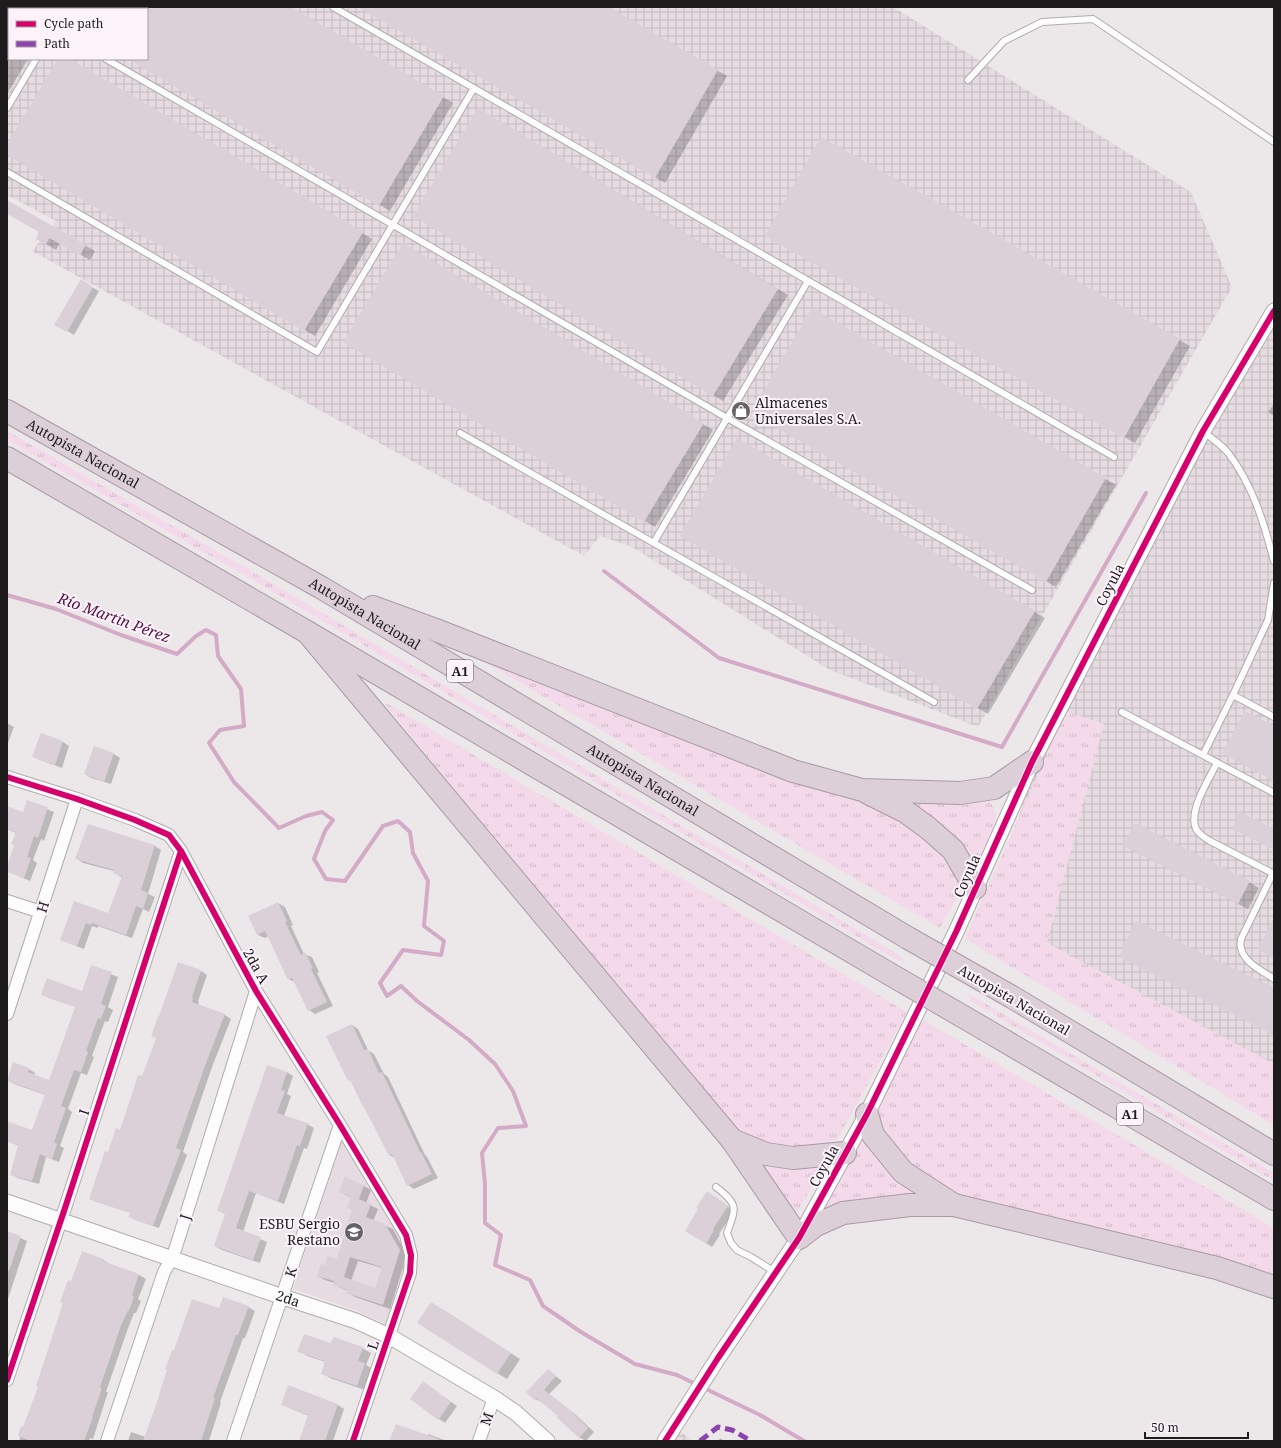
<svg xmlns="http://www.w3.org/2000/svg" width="1281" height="1448" font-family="'Noto Serif',serif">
  <defs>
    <pattern id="industrial-grid" width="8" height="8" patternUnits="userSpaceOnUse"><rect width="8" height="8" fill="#e5dbe1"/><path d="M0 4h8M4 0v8" fill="none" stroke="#c4bbc1"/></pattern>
    <pattern id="grass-tufts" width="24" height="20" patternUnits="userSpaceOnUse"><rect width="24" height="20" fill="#f3d9e9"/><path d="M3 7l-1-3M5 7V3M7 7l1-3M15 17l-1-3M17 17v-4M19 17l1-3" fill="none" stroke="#d0bac7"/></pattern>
  </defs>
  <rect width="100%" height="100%" fill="#ece8ea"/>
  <!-- built -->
  <path fill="#e5dbe1" d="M342,1140L358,1169L398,1234L404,1252V1266L386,1324L358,1311L293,1289Z"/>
  <!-- industrial -->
  <path fill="url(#industrial-grid)" fill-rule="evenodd" d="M7,7H893L1191,192L1232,287L978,727L830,670L632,547L600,536L584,556L32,251L56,221L7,195ZM9,9H147V59H9Z
    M1274,311V1065L996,916L1032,762Z
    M674,1426L692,1441H665Z"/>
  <!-- grass -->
  <path fill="url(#grass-tufts)" d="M7,431L265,579L901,956L905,962L897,960L260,584L7,440Z
    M462,649L678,738L860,798L902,820L933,843L956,871L963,887L940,928Z
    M383,701L907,1012L837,1140L818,1149H773L735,1131L528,883Z
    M1066,711L1104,724L1047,943L1274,1064V1125L965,939Z
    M895,796L985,797C993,805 998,810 995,822L975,871Z
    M968,995L974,997L1274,1173V1181L971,1001Z
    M922,1019L1274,1228V1280L950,1195L929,1184L889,1146L873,1109Z
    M865,1129L929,1199L815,1219Z
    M755,1156L826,1162L794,1218Z"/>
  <!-- shadow -->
  <path fill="#0003" fill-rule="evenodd" d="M91,7H289L453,103L390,211L130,59H147V9H90Z
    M360,7H607L727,76L665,183Z
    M7,19L9,20V59H28L7,94Z
    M59,59H68L372,239L315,336L7,154V147Z
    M489,115L788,295L723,401L713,395Z
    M821,138L1190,346L1135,443L766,236Z
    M7,201L95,251L90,260L60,243L56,250L37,239L41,232L7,213Z
    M403,245L713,430L655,527L344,342Z
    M81,281L99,291L74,335L56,324Z
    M812,310L1116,485L1056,587L753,412Z
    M1274,404V416L1268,412Z
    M738,439L1045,618L988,714L681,535Z
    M7,723L14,727L7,746Z
    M41,734L63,742L69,746L62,768L40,760L33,756Z
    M94,747L114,754L120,758L111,784L91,778L85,774Z
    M27,801L54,812L44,841L41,839L33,860L37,863L30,881L7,871L15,845L16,833L7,829V807L23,813Z
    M89,825L155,846L161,850L148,894L155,897L149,912L143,909L132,938L98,926V928L92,926L84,949L61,940L75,903L109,915L122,877L114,873V871L83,863L77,859Z
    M1135,851L1249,882L1259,888L1248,909Z
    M278,903L285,907L293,925L291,926L304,954L312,957L319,972L317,973L333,1006L315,1014L309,1010L296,983L289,979L269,936L265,938L258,935L249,916Z
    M92,966L118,977L108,1007L113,1010L108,1022L105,1021L92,1056L94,1057L87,1075L81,1073L68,1109L72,1112L60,1146L64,1148L59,1162L46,1157L39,1184L18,1178L11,1174L19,1146L7,1141V1122L33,1131L46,1095L14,1084L8,1080L29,1069L35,1073L34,1075L50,1081L76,1007L49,998L43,994L83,992Z
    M201,971L207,975L198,1001L199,1002L198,1005L225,1015L231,1019L212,1067L183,1152L187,1155L159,1228L136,1220L130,1216L131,1213L97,1202L90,1199L108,1153L121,1131L143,1077Z
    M352,1025L358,1029L368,1050L374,1054L384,1074L388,1077L425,1155L427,1157L438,1178L414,1189L408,1185L395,1158L389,1155L351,1081L349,1080Z
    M287,1072L293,1076L287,1094L291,1096L284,1116L307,1124L314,1128L307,1149L304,1148L284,1204L256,1193L243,1232L267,1242L260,1263L222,1250L215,1246L226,1215L218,1210Z
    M364,1186L371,1190L366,1203L378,1209L373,1221L393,1229L407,1255L390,1309L355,1297L347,1292L348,1291L334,1285L335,1283L325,1280L318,1276L325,1266L337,1260L353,1210L352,1198L340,1192ZM358,1261L383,1268L376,1289L351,1281Z
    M714,1196L734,1211L719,1234L720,1235L712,1247L706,1243Z
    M7,1232L27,1241L7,1302Z
    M103,1260L110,1264V1265L139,1275L146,1279L138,1299L141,1301L136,1313H134L127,1331L106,1392H108L93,1439L90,1438L89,1441H19L39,1387L72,1282Z
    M248,1307L255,1311L245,1338H243L220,1402L221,1403L209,1441H128L131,1432L146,1437L174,1352L220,1309Z
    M442,1309L520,1359L507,1379L497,1373Z
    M332,1344L362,1348L371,1353L366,1365L373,1369L365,1390L330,1378L322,1373L326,1362L307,1356L299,1351Z
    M548,1370L562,1381L549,1394L576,1415L594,1432L586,1441L579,1437L559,1416L542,1402L535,1399Z
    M430,1387L457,1406L445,1423L439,1419Z
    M282,1405H338L344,1409L333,1441H300L309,1416Z
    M428,1434L447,1441H391L427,1437Z
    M720,1438L725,1441H718Z"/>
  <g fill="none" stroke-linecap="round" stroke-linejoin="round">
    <!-- stream -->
    <path stroke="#d4abc6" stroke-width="4" d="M604,571L719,658L1002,747L1146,493
      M7,595L56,609L121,635L177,654L196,636L206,630L216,635L218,656L241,689L244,726L220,730L209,743L234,782L279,828L306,816L322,812L333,820L325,831L314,859L326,879L345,881L383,826L398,821L410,832L413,853L428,881L424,926L444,941L441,955L403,950L380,983L387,996L401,986L417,1001L469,1040L495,1064L513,1091L526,1126L498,1128L482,1153L485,1184V1223L501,1235L495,1265L530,1280L543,1306L581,1332L635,1364L677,1375L760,1415L804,1441"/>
  </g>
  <!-- building -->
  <path fill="#dcd0d8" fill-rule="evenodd" d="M147,7H291L444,96L379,206L128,59H147Z
    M358,7H609L718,70L655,178Z
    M58,59H70L363,232L304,331L7,155V145Z
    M478,108L778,289L713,396L413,216Z
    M821,137L1180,339L1124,438L765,236Z
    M7,200L86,245L80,255L49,238L46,245L36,239L39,232L7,214Z
    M403,243L704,423L644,522L343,342Z
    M81,279L93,287L67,332L54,325Z
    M812,308L1106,478L1046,582L751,413Z
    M737,438L1035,611L977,709L680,536Z
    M1245,711L1274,726V781L1222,753Z
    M41,733L63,741L55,765L32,757Z
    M94,746L114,753L104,782L84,774Z
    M27,800L48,807L38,838L34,836L27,857L31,858L24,878L7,872V866L14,845L11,844L16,832L7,829V806L23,812Z
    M1240,812L1274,829V850L1232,829Z
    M1135,823L1250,881L1238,904L1123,846Z
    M88,824L155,845L141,890L148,893L143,909L136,906L126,935L92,923L91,925L86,923L77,946L60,940L74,901L108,913L122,876L113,873L114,870L75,859Z
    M278,902L287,921L285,922L301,955L305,952L313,968L311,969L327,1002L308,1011L292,978L288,980L265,931L257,935L248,916Z
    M1274,918V958L1258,950Z
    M1136,921L1274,988V1035L1119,957Z
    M178,962L201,970L192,997L193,998L192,1002L225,1014L206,1063L176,1148L181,1150L153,1226L128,1217L130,1213L89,1199L105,1151L108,1152L116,1128L120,1130L138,1075L142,1076L156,1038L151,1036L158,1016H159Z
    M91,965L112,972L101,1004L106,1006L101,1019L98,1018L86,1051L88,1052L81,1072L74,1070L61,1106L66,1108L54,1142L57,1144L52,1159L40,1154L32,1181L10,1175L18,1145L7,1141V1121L32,1130L45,1094L7,1081L13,1062L29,1068L28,1072L49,1080L75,1007L41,995L47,978L82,991Z
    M352,1024L364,1050L368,1049L379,1073L382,1072L420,1152H421L432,1174L407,1186L392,1154L389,1156L363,1105H362L350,1080L348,1081L326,1036Z
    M267,1065L287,1072L281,1090L285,1091L277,1113L308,1123L300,1146L297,1145L278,1201L249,1191L236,1228L261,1237L253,1260L214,1246L225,1214L217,1211Z
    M345,1177L364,1185L359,1199L356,1198L371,1204L366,1217L385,1224L400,1250L383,1305L346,1293L347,1290L333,1285L334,1281L317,1276L321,1264L325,1265L327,1256L337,1259L352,1210L347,1208L351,1197L339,1192ZM350,1257L382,1267L375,1288L344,1277Z
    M707,1191L728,1206L713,1229L714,1230L706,1244L685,1231L698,1209L696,1208Z
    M7,1231L21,1236L9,1271H7Z
    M82,1251L104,1259L103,1261L139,1274L132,1295L134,1296L129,1311L128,1310L120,1328L110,1358L100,1387L102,1388L92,1417H93L84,1441H31L18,1436L21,1426L23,1427L38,1387L36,1386L63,1303L60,1302L68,1280L71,1281Z
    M223,1297L249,1306L238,1335H236L213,1398H215L201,1441H143L160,1394H159L167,1370L165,1369L172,1350H174L192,1299L219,1308Z
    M431,1302L511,1353L497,1374L417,1323Z
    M304,1334L331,1343L334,1337L363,1347L358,1361L365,1363L357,1386L321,1374L325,1361L297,1352Z
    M548,1369L556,1376L544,1390L570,1410L588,1428L579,1438L556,1417L558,1416L536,1398L534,1400L526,1392Z
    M423,1381L451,1402L438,1420L410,1399Z
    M288,1385L338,1404L325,1441H299L308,1415L281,1405Z
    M396,1424L439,1439L438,1441H389Z"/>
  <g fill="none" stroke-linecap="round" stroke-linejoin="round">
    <defs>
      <path id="service" d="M19,7L22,9
        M333,7L1114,457
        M66,9L67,7
        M106,59L727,418L1032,590
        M968,80L1004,41L1042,22L1093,19L1274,142
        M7,108L36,59
        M7,172L317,352L474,88
        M1203,431C1211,438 1222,445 1229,454C1253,486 1264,523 1274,561
        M460,433L934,702
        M654,542L808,281
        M1233,695L1274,717
        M1122,712L1274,793
        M1203,755L1233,695L1268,620L1274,583
        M1217,763C1209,779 1188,811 1196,829C1199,834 1205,838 1210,841L1274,874
        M1273,873L1241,939C1241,941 1240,945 1241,948C1244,963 1263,971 1274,979
        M716,1187C739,1205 736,1207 727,1233L731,1243L737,1250L751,1257L775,1272"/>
      <path id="minor" d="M7,777L77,799L135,820L169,835L181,851L256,991L340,1125L406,1235L411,1255L410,1273L353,1441
        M7,901L41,912
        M7,1014L77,799
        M7,1380L65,1208L181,851
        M107,1441L164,1272L172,1258L176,1247L256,991
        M233,1441L340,1125
        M479,1441L494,1398"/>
      <g id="tertiary">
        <path id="s1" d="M7,1202L283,1297L356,1321L389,1336L494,1398L516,1413L547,1441"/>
        <path d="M665,1441L718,1358L799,1238L867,1114L956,932L1032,762L1203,431L1274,311"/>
      </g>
      <g id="motorway">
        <path id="s2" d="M7,411L322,588L908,938"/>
        <path d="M7,458L307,632L888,973"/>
        <path d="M373,607L436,630L793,771L862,790L960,793L994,788L1032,762"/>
        <path d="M307,632L732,1140L799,1238L816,1225L843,1213L910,1205H954L1217,1268L1274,1287"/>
        <path d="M868,793L906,812L928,828L953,850L975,888"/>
        <path d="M1012,997L1274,1154"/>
        <path d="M986,1030L1274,1199"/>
        <path d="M867,1114L873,1135L903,1172L954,1205"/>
        <path d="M732,1140L766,1154L793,1158L845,1153"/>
      </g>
    </defs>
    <!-- service casing -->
    <use href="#service" stroke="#b0acae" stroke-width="8"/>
    <!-- minor casing -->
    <use href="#minor" stroke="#b0acae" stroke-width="14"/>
    <!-- tertiary casing -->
    <use href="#tertiary" stroke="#b0acae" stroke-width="17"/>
    <!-- motorway casing -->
    <use href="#motorway" stroke="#a99aa5" stroke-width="24"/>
    <!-- service -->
    <use href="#service" stroke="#fcfcfc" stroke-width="6"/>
    <!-- minor -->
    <use href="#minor" stroke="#fcfcfc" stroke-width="12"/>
    <!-- tertiary -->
    <use href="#tertiary" stroke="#fcfcfc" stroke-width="15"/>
    <!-- motorway -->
    <use href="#motorway" stroke="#dccfd8" stroke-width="22"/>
    <defs>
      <path id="motorway-bridge" d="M908,938L1012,997
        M888,973L986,1030"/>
    </defs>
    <!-- motorway-bridge casing -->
    <use href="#motorway-bridge" stroke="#a99aa5" stroke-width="24" stroke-linecap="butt"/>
    <!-- motorway-bridge -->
    <use href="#motorway-bridge" stroke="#dccfd8" stroke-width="22"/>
    <!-- quiet -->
    <path stroke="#8e44ad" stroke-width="5" stroke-dasharray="10 5" stroke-linecap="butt" d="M700,1441L718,1427L732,1430L751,1441"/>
    <defs>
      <path id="cycleway" d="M7,777L77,799L135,820L169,835L181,851L256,991L340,1125L406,1235L411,1255L410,1273L353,1441
        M7,1380L65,1208L181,851
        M665,1441L718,1358L799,1238L867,1114L956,932L1032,762L1203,431L1274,311"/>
    </defs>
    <!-- cycleway casing -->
    <use href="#cycleway" stroke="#fbf3f9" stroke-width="8"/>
    <!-- cycleway -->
    <use href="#cycleway" stroke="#d6006c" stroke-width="6"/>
  </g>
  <!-- icons -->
  <defs>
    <symbol id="shop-disc" viewBox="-11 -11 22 22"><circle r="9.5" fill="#666365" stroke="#fbf3f9"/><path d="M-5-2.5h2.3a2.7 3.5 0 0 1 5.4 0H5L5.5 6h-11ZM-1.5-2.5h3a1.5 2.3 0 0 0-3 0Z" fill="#fff"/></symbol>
    <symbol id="school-disc" viewBox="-11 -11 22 22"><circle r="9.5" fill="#666365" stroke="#fbf3f9"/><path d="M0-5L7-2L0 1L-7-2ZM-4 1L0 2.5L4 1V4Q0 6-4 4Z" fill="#fff"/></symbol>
  </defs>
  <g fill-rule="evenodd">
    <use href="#shop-disc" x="730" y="400" width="22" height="22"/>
    <use href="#school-disc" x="343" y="1221" width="22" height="22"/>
  </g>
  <g text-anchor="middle" stroke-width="4" stroke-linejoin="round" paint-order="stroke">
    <!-- shield labels -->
    <g fill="#fbf3f9" stroke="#605c5f" stroke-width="1">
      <rect x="447" y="660" width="26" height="22" rx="3"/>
      <rect x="1117" y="1103" width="26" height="22" rx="3"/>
    </g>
    <g font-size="13" font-weight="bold" fill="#1e1b1d">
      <text x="460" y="676">A1</text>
      <text x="1130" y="1119">A1</text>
    </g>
    <!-- poi labels -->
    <g font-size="14" fill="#1e1b1d" stroke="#fbf3f9" text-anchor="start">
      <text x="755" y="408">Almacenes<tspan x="755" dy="16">Universales S.A.</tspan></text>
      <text x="340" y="1229" text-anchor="end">ESBU Sergio<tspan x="340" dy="16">Restano</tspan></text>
    </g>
    <!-- street labels -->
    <g font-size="14" fill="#1e1b1d" stroke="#fbf3f9">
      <text dy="5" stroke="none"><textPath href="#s2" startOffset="87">Autopista Nacional</textPath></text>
      <text transform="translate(1110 585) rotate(-63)" y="5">Coyula</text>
      <text dy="5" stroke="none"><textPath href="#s2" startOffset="411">Autopista Nacional</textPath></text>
      <text dy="5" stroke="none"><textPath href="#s2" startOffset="735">Autopista Nacional</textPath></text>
      <text transform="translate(967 876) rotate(-66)" y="5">Coyula</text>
      <text transform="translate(43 907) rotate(-72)" y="5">H</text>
      <text transform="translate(256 966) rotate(61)" y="5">2da A</text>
      <text transform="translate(1014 1000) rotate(30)" y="5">Autopista Nacional</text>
      <text transform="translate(84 1112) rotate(-72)" y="5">I</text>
      <text transform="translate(824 1166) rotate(-61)" y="5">Coyula</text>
      <text transform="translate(185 1217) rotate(-73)" y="5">J</text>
      <text transform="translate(291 1272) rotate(-72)" y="5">K</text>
      <text dy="5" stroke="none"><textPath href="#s1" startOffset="297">2da</textPath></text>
      <text transform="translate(373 1345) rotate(-72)" y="5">L</text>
      <text transform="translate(487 1419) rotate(-71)" y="5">M</text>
    </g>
    <!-- water labels -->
    <g font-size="15" font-style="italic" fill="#541244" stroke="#fbf3f9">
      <text transform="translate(114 618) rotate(20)" y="5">Río Martín Pérez</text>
    </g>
  </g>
  <!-- border -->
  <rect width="1281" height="1448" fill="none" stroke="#1e1b1d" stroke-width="16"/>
  <!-- legend -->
  <rect x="8" y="8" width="140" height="52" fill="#fbf3f9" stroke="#a39da1"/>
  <rect x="16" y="21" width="20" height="6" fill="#d6006c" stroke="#a39da1"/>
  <text x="44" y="28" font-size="12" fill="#1e1b1d">Cycle path</text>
  <rect x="16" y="41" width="20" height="6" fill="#8e44ad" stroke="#a39da1"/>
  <text x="44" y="48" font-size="12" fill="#1e1b1d">Path</text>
  <!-- scale -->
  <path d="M1145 1432v6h103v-6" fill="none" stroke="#1e1b1d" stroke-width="2"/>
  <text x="1151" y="1432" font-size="12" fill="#1e1b1d" stroke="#fbf3f9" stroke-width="3" paint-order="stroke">50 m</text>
</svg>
